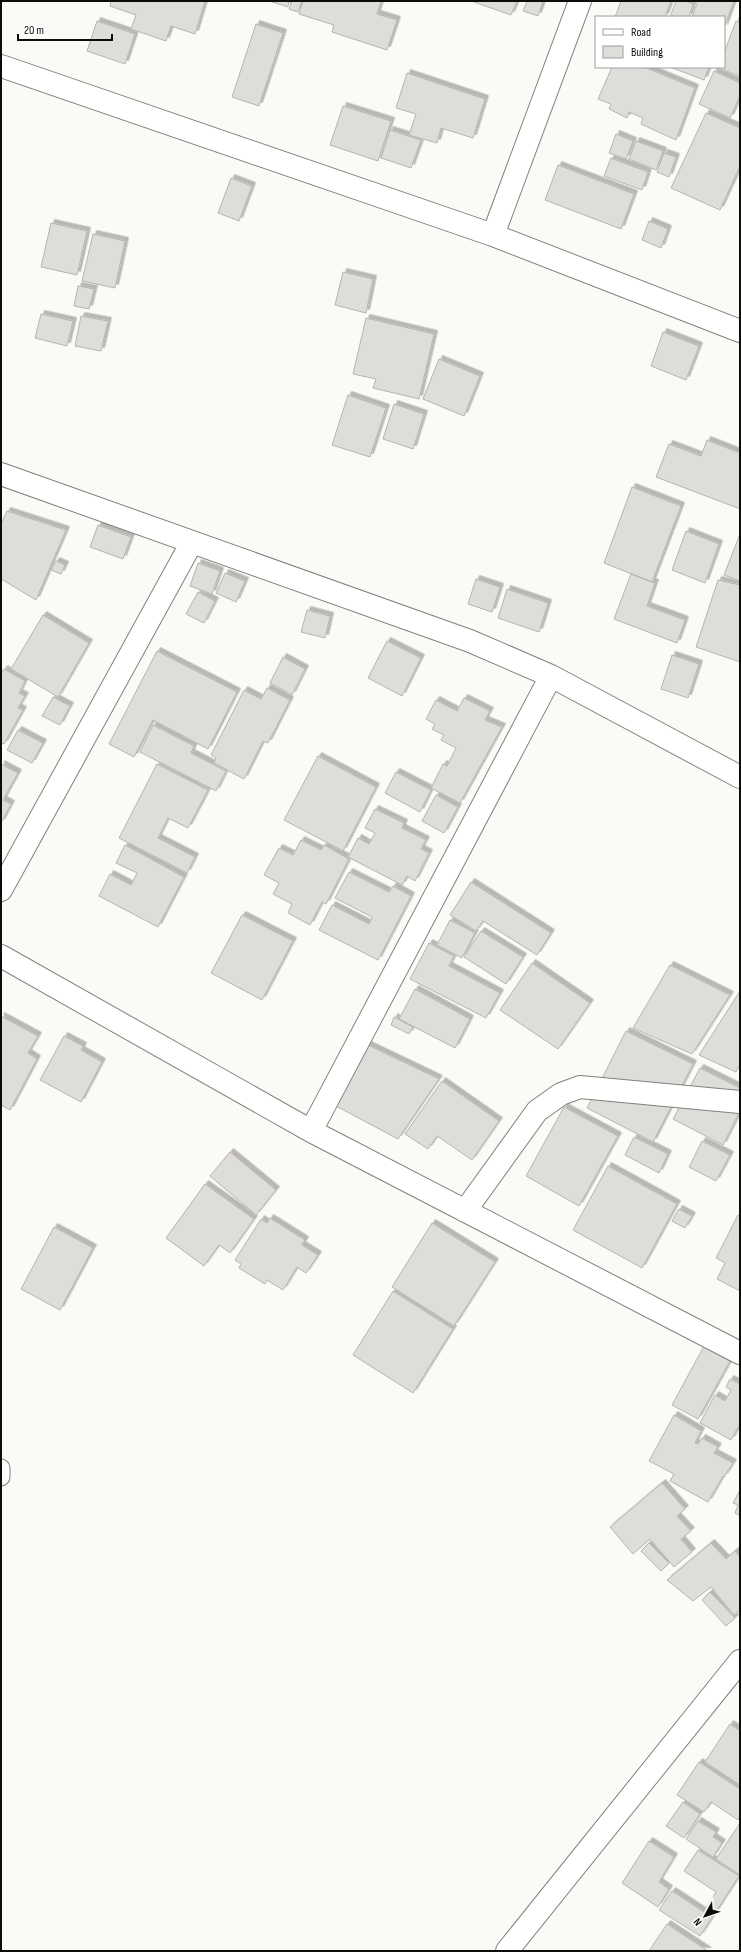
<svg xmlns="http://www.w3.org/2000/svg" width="741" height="1952" font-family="'Sofia Sans Condensed',sans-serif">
  <defs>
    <filter id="shadow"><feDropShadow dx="3.5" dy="-3.5" stdDeviation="0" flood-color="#0004"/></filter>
  </defs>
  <rect width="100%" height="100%" fill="#fcfaf6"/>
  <!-- building -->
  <path fill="#dfddda" stroke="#b5b4b0" filter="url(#shadow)" d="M111,1H205L195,34L171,26L166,41L131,29L136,15L110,6Z
    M269,1H289L288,7Z
    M292,1H302L298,12L289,9Z
    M303,1H381L377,14L397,20L387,50L332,32L334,25L299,14Z
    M471,1H517L511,15Z
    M527,1H543L538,16L523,11Z
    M621,1H671L665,17H615Z
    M676,1H686L693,4L689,17H670Z
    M698,1H734L724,28V17H692Z
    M97,21L135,34L125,64L87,51Z
    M736,21L740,23V76L718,68L724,67V53Z
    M256,24L283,33L259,106L232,97Z
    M612,67H644L695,88L676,140L641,124L643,118L629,112L627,118L609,109L611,104L598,99Z
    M670,67H709L704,80Z
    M714,71L740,83V96L730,118L699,104Z
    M407,73L485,99L473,138L441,128L437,143L409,135L416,114L396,108Z
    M343,106L391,121L378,161L330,145Z
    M706,113L740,128V166L720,210L671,188Z
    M390,130L421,140L411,168L381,158Z
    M616,134L633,141L626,159L609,153Z
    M636,141L663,151L656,170L629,159Z
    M664,153L676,157L669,177L657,172Z
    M611,158L648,172L642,190L604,176Z
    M558,165L634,194L621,229L545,200Z
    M231,178L252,186L239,221L218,213Z
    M649,221L668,229L661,248L642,240Z
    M51,223L87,231L77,275L41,267Z
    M93,234L125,241L115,288L82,281Z
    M343,272L373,279L366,313L335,305Z
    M78,286L94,289L89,309L74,306Z
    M41,314L73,321L67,346L35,338Z
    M81,316L108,321L101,351L75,346Z
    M366,318L434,334L419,399L373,388L376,379L353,374Z
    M663,332L699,346L686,380L651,366Z
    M439,359L480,376L464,416L423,399Z
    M348,395L386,408L370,457L332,445Z
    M394,404L424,414L413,449L383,439Z
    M707,440L740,453V509L656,477L669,444L701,456Z
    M632,487L681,506L652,582L604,563Z
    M7,511L66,530L36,600L1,579V524Z
    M98,525L131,537L123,559L90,547Z
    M686,531L719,544L705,583L672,570Z
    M740,534V581L724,575Z
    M56,561L65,565L61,574L51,570Z
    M198,563L220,571L212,594L190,586Z
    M225,573L245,581L236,602L216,593Z
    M631,574L655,583L647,606L685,620L677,643L614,619Z
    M476,579L500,587L492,612L468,604Z
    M718,580L740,585V662L696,647Z
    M507,589L548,603L539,632L498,618Z
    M198,592L215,601L204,623L186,614Z
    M307,610L330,616L325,638L301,632Z
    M43,615L89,643L58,697L11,669Z
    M387,641L421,658L402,696L368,678Z
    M157,651L237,692L208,749L153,720L134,757L109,744Z
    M672,655L699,664L688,698L661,689Z
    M283,657L305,669L292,695L270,683Z
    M4,669L25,681L19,693L25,696L18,708L23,710L4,744L1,743V674Z
    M267,688L290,700L268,743L263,741L244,779L214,763L216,758L211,755L244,690L261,699Z
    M53,697L70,706L60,725L42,716Z
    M464,698L490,711L485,720L502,727L460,803L431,788L443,764L447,766L456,748L441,740L444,735L432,729L435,724L426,719L436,700L457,711Z
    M153,725L194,746L191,753L226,771L216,791L140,752Z
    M18,730L43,743L32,763L7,750Z
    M318,756L376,787L343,851L284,820Z
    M1,764L18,773L3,800L11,804L1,823Z
    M157,764L208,790L188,828L168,818L158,838L195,857L187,873L119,838Z
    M396,772L431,790L420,812L385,793Z
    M436,795L458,807L444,833L422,821Z
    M375,809L404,823L402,828L426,840L421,849L429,853L415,881L407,876L402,885L348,857L358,838L369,844L375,833L365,828Z
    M301,840L321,850L324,845L349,859L326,904L322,902L310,925L288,913L292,904L273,894L279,883L264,875L279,848L293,855Z
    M125,845L184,877L158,927L99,896L110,874L131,885L137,873L116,863Z
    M349,872L389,892L393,886L411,896L378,960L319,930L332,905L369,924L372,917L335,898Z
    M471,882L551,933L537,955L483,921L476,931L450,915Z
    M242,915L293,941L262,1000L211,973Z
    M450,920L475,933L462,958L437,945Z
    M481,931L523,957L506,984L464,957Z
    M429,943L454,956L449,966L500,993L486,1018L410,979Z
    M532,963L590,1003L558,1049L500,1010Z
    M670,965L730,995L692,1054L633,1028Z
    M415,989L470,1019L455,1048L399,1019Z
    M740,991V1064L736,1072L699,1055Z
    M1,1016L38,1036L28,1053L37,1059L10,1110L1,1105Z
    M394,1017L413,1027L409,1034L391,1025Z
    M626,1031L693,1064L653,1142L587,1108Z
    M64,1036L83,1046L81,1050L102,1062L81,1102L40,1080Z
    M368,1045L439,1079L398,1139L336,1106Z
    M700,1068L740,1088V1111L723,1145L673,1119Z
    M442,1081L499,1121L472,1160L437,1136L428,1149L405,1134Z
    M564,1107L618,1136L579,1206L526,1176Z
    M634,1137L668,1154L659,1173L625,1155Z
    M702,1141L730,1155L716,1181L689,1167Z
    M230,1152L276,1190L256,1215L210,1176Z
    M608,1166L677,1204L642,1268L573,1230Z
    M205,1184L254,1219L230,1253L219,1245L204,1266L166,1238Z
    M679,1209L692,1216L685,1228L672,1221Z
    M738,1215L740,1216V1291L717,1279L725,1263L716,1258Z
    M270,1218L305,1240L302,1245L318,1255L306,1273L297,1267L283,1290L267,1280L265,1284L239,1268L241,1264L235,1260L261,1219L267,1223Z
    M432,1223L495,1262L454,1326L392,1287Z
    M54,1227L93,1248L60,1310L21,1289Z
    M393,1291L453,1329L413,1393L353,1355Z
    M704,1346L730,1361L698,1419L672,1405Z
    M730,1379L740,1384V1424L731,1440L700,1423L715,1395L725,1401L731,1390L726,1387Z
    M674,1415L701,1431L695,1443L698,1444L702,1438L718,1447L714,1453L733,1463L724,1477L723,1476L708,1502L670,1481L674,1474L649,1461Z
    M662,1483L685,1509L677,1516L691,1531L681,1539L692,1552L674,1567L650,1539L633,1554L610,1527Z
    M740,1490V1516L735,1513L738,1505L733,1503Z
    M649,1543L669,1563L661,1571L641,1551Z
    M711,1543L726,1559L735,1551L740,1557V1610L734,1615L711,1587L693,1601L667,1580Z
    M710,1592L735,1618L726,1626L702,1600Z
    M730,1724L740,1731V1785L705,1762Z
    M699,1762L740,1789V1816L738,1820L711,1802L704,1812L677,1795Z
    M683,1802L700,1814L684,1838L666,1826Z
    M698,1821L716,1832L713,1837L722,1843L713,1857L686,1839Z
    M740,1823V1875L716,1859Z
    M649,1841L674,1857L659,1882L669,1889L658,1907L622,1883Z
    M698,1850L739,1876L700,1936L659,1910L672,1891L704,1912L716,1892L684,1871Z
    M667,1924L708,1951H649Z"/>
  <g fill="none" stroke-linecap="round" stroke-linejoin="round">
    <defs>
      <path id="lane" d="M1,1468V1477"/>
      <path id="street" d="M1,66L493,235L740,331
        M493,235L580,1
        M1,474L470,641L551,676L740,777
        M1,890L192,542
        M1,956L311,1131L740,1353
        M311,1131L551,676
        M465,1211L537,1111L561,1094L580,1087L740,1102
        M507,1951L740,1661"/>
    </defs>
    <!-- lane casing -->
    <use href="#lane" stroke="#82817d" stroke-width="19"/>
    <!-- street casing -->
    <use href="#street" stroke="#82817d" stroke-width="24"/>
    <!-- lane -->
    <use href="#lane" stroke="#fff" stroke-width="17"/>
    <!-- street -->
    <use href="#street" stroke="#fff" stroke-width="22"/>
  </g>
  <!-- border -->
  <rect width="741" height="1952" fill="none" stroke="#0d0c0b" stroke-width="4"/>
  <!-- legend -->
  <rect x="595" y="16" width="130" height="52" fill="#ffffff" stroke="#9e9e9d"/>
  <rect x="603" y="29" width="20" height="6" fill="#ffffff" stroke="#9e9e9d"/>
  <text x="631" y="36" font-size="12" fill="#0d0c0b">Road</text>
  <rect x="603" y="46" width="20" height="12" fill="#dfddda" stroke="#9e9e9d"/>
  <text x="631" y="56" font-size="12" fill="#0d0c0b">Building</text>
  <!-- north arrow -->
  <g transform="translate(705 1916) rotate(230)" stroke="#ffffff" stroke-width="3" paint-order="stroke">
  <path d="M0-3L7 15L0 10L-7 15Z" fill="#0d0c0b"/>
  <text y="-6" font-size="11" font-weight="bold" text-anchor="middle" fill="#0d0c0b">N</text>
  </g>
  <!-- scale -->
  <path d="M18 34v6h94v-6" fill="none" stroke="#0d0c0b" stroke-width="2"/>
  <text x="24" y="34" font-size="12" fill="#0d0c0b" stroke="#ffffff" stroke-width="3" paint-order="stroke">20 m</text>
</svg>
